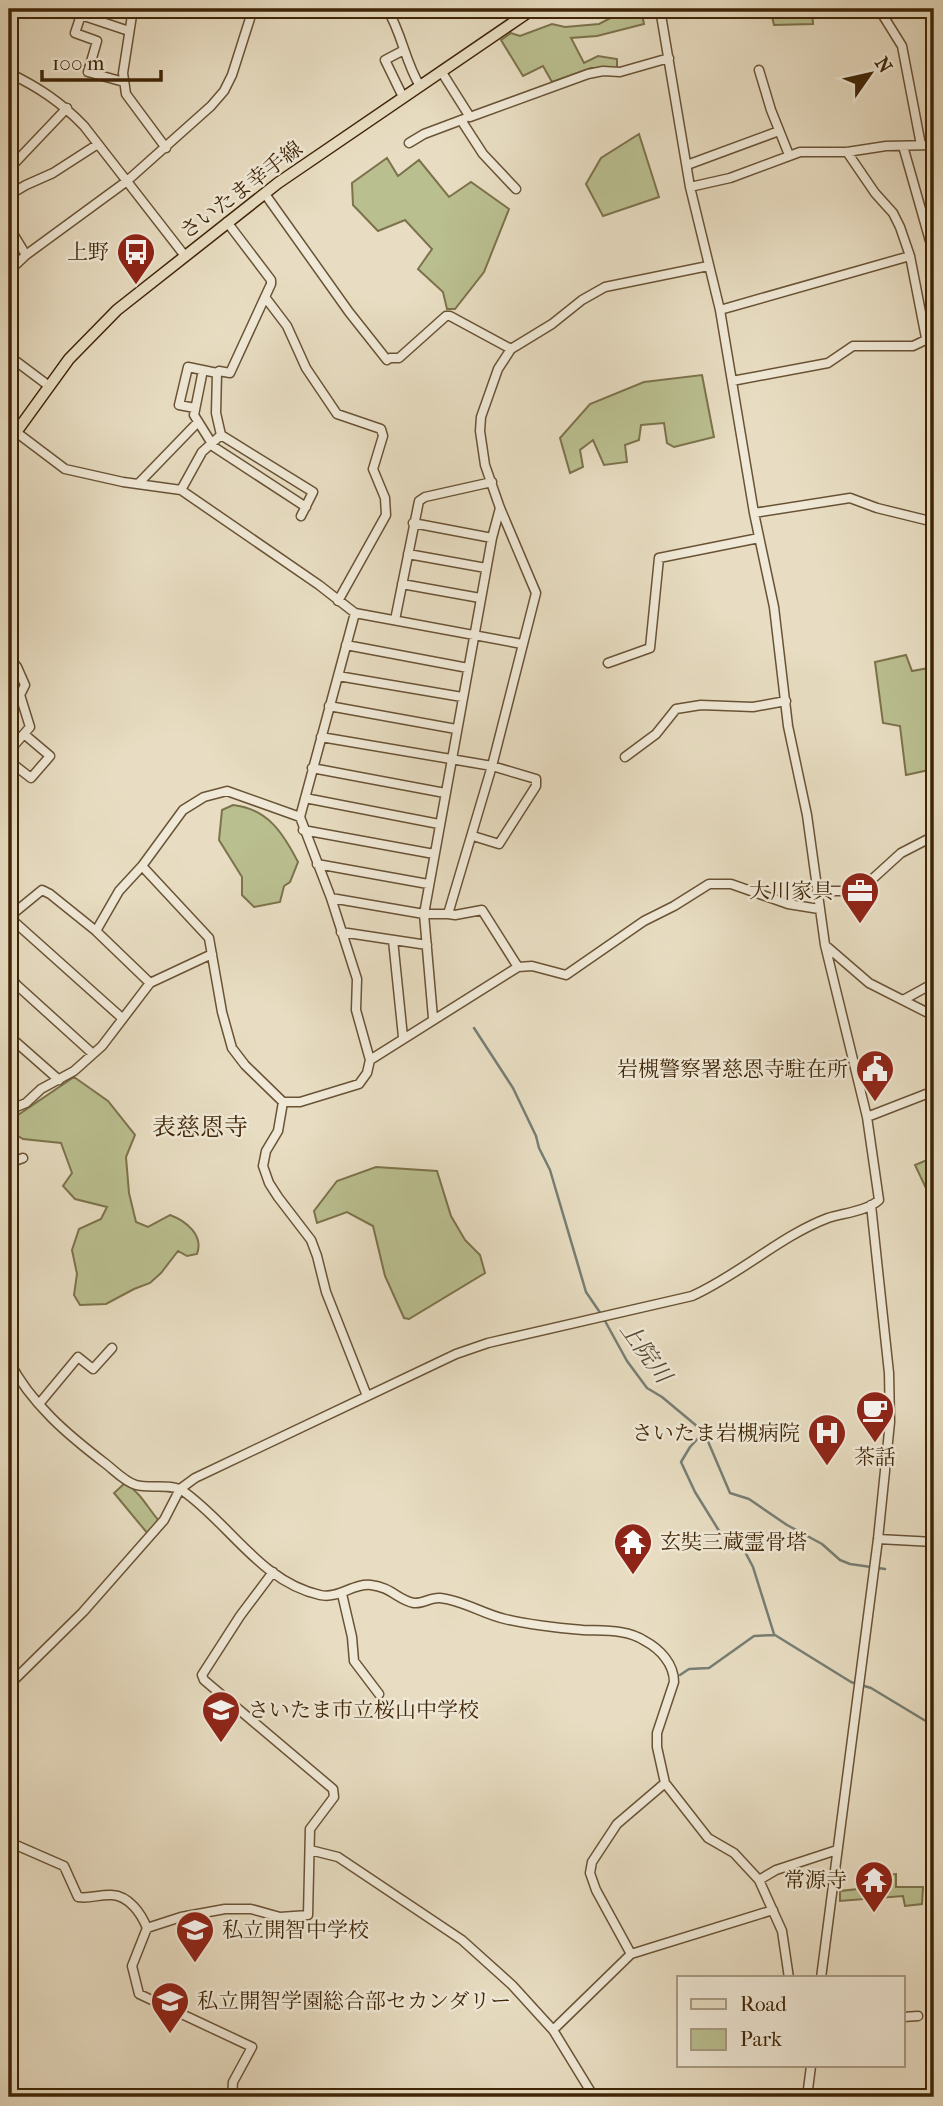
<svg xmlns="http://www.w3.org/2000/svg" width="943" height="2106" font-family="'IM FELL French Canon','Noto Serif JP',serif">
  <rect width="100%" height="100%" fill="#e8ddc2"/>
  <filter id="stains"><feTurbulence type="fractalNoise" baseFrequency=".00286" numOctaves="4"/><feColorMatrix values="0 0 0 0 .2 0 0 0 0 .09 0 0 0 0 .02 0 0 0 .5 -.17"/></filter>
  <radialGradient id="worn" r=".72"><stop offset=".6" stop-color="#630" stop-opacity="0"/><stop offset="1" stop-color="#630" stop-opacity=".3"/></radialGradient>
  <!-- green -->
  <path fill="#babf90" stroke="#7c724b" stroke-width="2" d="M628,9H641L644,24L597,36L571,38L584,63L598,56L617,59V69L591,68L552,82L543,66L523,76L501,40L511,33L520,36L552,24L565,27L599,24Z
    M770,9H812L813,24L774,25Z
    M639,134L659,197L603,216L586,184L601,158Z
    M387,158L398,176L419,160L449,197L471,182L509,209L484,272L455,309H447L443,292L418,269L432,249L405,220L378,231L353,205L352,183Z
    M702,375L714,437L674,447L667,443L664,423L641,425L639,440L625,445L627,462L604,465L593,440L580,450L583,467L570,473L560,438L590,404L644,382Z
    M906,655L912,671L934,667V784L929,770L906,775L900,726L883,723L875,662Z
    M233,805C268,809 283,833 298,862L290,882L284,886L280,902L254,907L242,895V877L219,840L222,810Z
    M74,1077L108,1101L135,1135L126,1157L129,1193L136,1222L148,1227L170,1215C186,1221 204,1235 197,1254L187,1256L178,1251L161,1273L150,1283L134,1289L106,1304L80,1305L74,1295L77,1274L72,1250L79,1229L101,1219L107,1207L75,1199L63,1186L72,1173L61,1143L23,1139L18,1136V1115Z
    M934,1157V1203H933L915,1165Z
    M376,1167L437,1171L451,1216L465,1240L480,1255L485,1273L409,1319L404,1318L385,1276L373,1226L347,1212L317,1223L314,1211L337,1181Z
    M125,1483C141,1493 147,1507 159,1521L148,1534L114,1493Z
    M896,1874V1887H923L922,1904L905,1906L903,1896L840,1901V1891L877,1887V1876Z"/>
  <g fill="none" stroke-linecap="round" stroke-linejoin="round">
    <!-- stream -->
    <path stroke="#777e74" stroke-width="2.5" d="M474,1028L513,1088L536,1136L539,1148L550,1170L586,1292L601,1314
      M605,1321L627,1361L647,1388L662,1397L704,1432L730,1493L749,1499L787,1525L822,1544L840,1560L850,1564L885,1569
      M704,1432L690,1447L681,1462L695,1492L721,1534L743,1548L753,1567L774,1634
      M680,1675L689,1669L709,1668L754,1636L775,1635L851,1682L871,1688L934,1726"/>
    <defs>
      <path id="minor" d="M133,9L123,73L126,94L166,148
        M387,9C402,33 405,62 420,86
        M879,9L902,46L921,145
        M9,18L12,9
        M759,70L771,110L789,155
        M441,71L470,117L588,74L603,71L620,72L669,58
        M9,73C38,87 61,102 84,126L185,256
        M124,82L88,72L97,41L75,33L81,15L129,31
        M403,97L385,60L404,50
        M461,120L483,154L516,189
        M409,143L424,134L464,119
        M903,146L934,255
        M847,152L875,193L893,213L900,227L910,256L926,338
        M687,165L779,131
        M9,169L67,108
        M690,187L730,178L800,152H847L886,146L934,145
        M265,194L349,312L387,360L390,358H399L446,316H450L511,349
        M9,195L26,185L53,173L98,144
        M227,222L271,280V284L230,373L219,371L217,373L216,413L221,435L313,492L301,516
        M9,227L26,255
        M9,271L26,255L127,181L211,106L224,91L232,75L253,9
        M265,297L287,326L306,368L337,414L381,429L383,436L373,469L385,498L386,515L338,601
        M720,310L910,256
        M9,356L49,386
        M203,370L194,415L214,447L306,507
        M732,381L828,363L853,346H913L934,336
        M195,408L179,405L188,367L217,373
        M16,432L65,469L123,482L181,490L319,585L355,613L522,644
        M138,484L198,422
        M181,490L202,452L221,435
        M754,513L850,498L877,508L934,522
        M413,523L492,538
        M408,554L486,568
        M402,584L480,598
        M395,620L419,501L425,497L492,482
        M346,645L468,668
        M9,657L17,667L25,685L20,695L30,727L9,751
        M608,663L650,648L659,558L759,538
        M338,676L462,697
        M329,706L456,729
        M321,737L492,766L536,779V786L499,844L473,836
        M625,757L656,734L676,709L701,705L753,707L786,701
        M9,761L31,778L50,756L24,734
        M312,768L445,793
        M305,798L439,824
        M303,830L434,854
        M317,864L428,884
        M142,866L209,938L222,1012L232,1048L245,1065L283,1102H300L359,1084L367,1073L370,1060L356,1010L357,979L331,898L300,817L355,613
        M817,891H853L868,883L901,853L934,836
        M331,898L424,914H448L492,766L536,593L500,508L485,465L480,431L481,417L498,369L511,349L552,324L582,300L605,287L708,266
        M448,914L455,915L482,910L518,967
        M9,917L42,890L50,894L96,931L150,983
        M9,917L122,1018
        M96,931L119,891L142,866L183,810L204,797L227,791L300,817
        M341,932L427,945
        M393,940L403,1037
        M825,945L869,983L934,1016
        M9,978L93,1054
        M9,992L16,984
        M903,1000L934,983
        M433,1018L424,914L492,538L500,508
        M9,1036L59,1080
        M370,1060L518,967L532,966L566,975L644,921L674,906L709,884H731L788,904L819,909
        M283,1102L278,1131L266,1151L263,1166L269,1183L278,1197L311,1240L317,1256L326,1292L367,1396
        M9,1110L26,1103L41,1089L74,1071L102,1046L150,983L212,954
        M867,1117L934,1091
        M9,1163L23,1158
        M9,1361C31,1404 68,1435 106,1464C115,1471 125,1482 136,1485C150,1489 171,1483 183,1491C230,1524 261,1582 320,1595C339,1599 353,1583 371,1585C391,1587 398,1600 414,1603C423,1604 431,1597 440,1598C462,1600 483,1614 505,1619C530,1625 558,1628 583,1630C604,1631 627,1629 645,1641C660,1649 674,1664 674,1682L657,1733V1747L665,1783L708,1838L734,1853L759,1880L782,1931L789,1978
        M39,1404L78,1357L93,1369L112,1348
        M878,1539L934,1542
        M342,1594L352,1637L354,1661L379,1694
        M9,1685L83,1612L164,1520L180,1489L195,1478L456,1354L488,1343L692,1296C739,1275 782,1235 828,1218C844,1213 867,1211 879,1200L867,1117L825,945L807,815L788,726L774,607L754,513L720,310L690,187L660,9
        M9,1842L64,1866L78,1897C90,1899 100,1894 112,1895C129,1896 141,1913 147,1928L132,1966L139,1994L252,2047L233,2082L232,2097
        M310,1850L338,1857L462,1940L512,1985L553,2030L594,2097
        M759,1880L776,1870L837,1850
        M147,1928L181,1917L225,1909H251L280,1917L308,1915L310,1829L334,1797L333,1789L204,1680L202,1675L240,1616L273,1572
        M631,1954L596,1890L590,1873L592,1862L617,1824L665,1783
        M821,1978L878,1539L890,1422L889,1373L871,1205
        M903,2017L918,2016
        M553,2030L631,1954L773,1910
        M807,2097L811,2066"/>
      <path id="major" d="M9,442L69,359L117,310L278,183L533,9"/>
    </defs>
    <!-- minor casing -->
    <use href="#minor" stroke="#695335" stroke-width="11"/>
    <!-- major casing -->
    <use href="#major" stroke="#3f2506" stroke-width="13"/>
    <!-- minor -->
    <use href="#minor" stroke="#f0e9d7" stroke-width="8"/>
    <!-- major -->
    <use href="#major" stroke="#e8ddc2" stroke-width="10"/>
  </g>
  <!-- icons -->
  <defs>
    <symbol id="bus-pin" viewBox="-11 -11 22 30"><path d="M0 17L-7.5 6A9.5 9.5 0 1 1 7.5 6Z" fill="#8f2418" stroke="#f0e9d7"/><path d="M-5-6H5V4H4V6H2V4H-2V6H-4V4H-5ZM-3.5-4V0h7V-4ZM-3.5 1.2v1.5H-2V1.2ZM2 1.2v1.5H3.5V1.2Z" fill="#fff"/></symbol>
    <symbol id="office-pin" viewBox="-11 -11 22 30"><path d="M0 17L-7.5 6A9.5 9.5 0 1 1 7.5 6Z" fill="#8f2418" stroke="#f0e9d7"/><path d="M-6-3h4V-5.5h4V-3h4V5H-6ZM-1-4.5V-3h2v-1.5ZM-6 0V1H6V0Z" fill="#fff"/></symbol>
    <symbol id="civic-pin" viewBox="-11 -11 22 30"><path d="M0 17L-7.5 6A9.5 9.5 0 1 1 7.5 6Z" fill="#8f2418" stroke="#f0e9d7"/><path d="M-.6-6.5H3V-4.5H.6V-3L4-1V1h2V6H-6V1h2V-1L-.6-3ZM-1.2 2.5V6h2.4V2.5Z" fill="#fff"/></symbol>
    <symbol id="cafe-pin" viewBox="-11 -11 22 30"><path d="M0 17L-7.5 6A9.5 9.5 0 1 1 7.5 6Z" fill="#8f2418" stroke="#f0e9d7"/><path d="M-5.5-4.5H6V0H3Q3 3.5 0 3.5H-2.5Q-5.5 3.5-5.5 0ZM3-3.2v2h1.7v-2ZM-6 4.5H4V6H-6Z" fill="#fff"/></symbol>
    <symbol id="hospital-pin" viewBox="-11 -11 22 30"><path d="M0 17L-7.5 6A9.5 9.5 0 1 1 7.5 6Z" fill="#8f2418" stroke="#f0e9d7"/><path d="M-5-5h3v3.5h4V-5h3V5h-3V1.5h-4V5h-3Z" fill="#fff"/></symbol>
    <symbol id="temple-pin" viewBox="-11 -11 22 30"><path d="M0 17L-7.5 6A9.5 9.5 0 1 1 7.5 6Z" fill="#8f2418" stroke="#f0e9d7"/><path d="M0-6L5-2H3V0L6.5 2.5H4V6H1.5V3h-3V6H-4V2.5H-6.5L-3 0V-2H-5Z" fill="#fff"/></symbol>
    <symbol id="school-pin" viewBox="-11 -11 22 30"><path d="M0 17L-7.5 6A9.5 9.5 0 1 1 7.5 6Z" fill="#8f2418" stroke="#f0e9d7"/><path d="M0-5L7-2L0 1L-7-2ZM-4 1L0 2.5L4 1V4Q0 6-4 4Z" fill="#fff"/></symbol>
  </defs>
  <g fill-rule="evenodd">
    <use href="#bus-pin" x="114" y="230" width="44" height="60"/>
    <use href="#office-pin" x="838" y="869" width="44" height="60"/>
    <use href="#civic-pin" x="853" y="1047" width="44" height="60"/>
    <use href="#cafe-pin" x="853" y="1388" width="44" height="60"/>
    <use href="#hospital-pin" x="805" y="1411" width="44" height="60"/>
    <use href="#temple-pin" x="611" y="1520" width="44" height="60"/>
    <use href="#school-pin" x="199" y="1688" width="44" height="60"/>
    <use href="#temple-pin" x="852" y="1858" width="44" height="60"/>
    <use href="#school-pin" x="173" y="1908" width="44" height="60"/>
    <use href="#school-pin" x="148" y="1979" width="44" height="60"/>
  </g>
  <g text-anchor="middle" stroke-width="5" stroke-linejoin="round" paint-order="stroke">
    <!-- street labels -->
    <g font-size="21" fill="#3f2506" stroke="#f0e9d7">
      <text transform="translate(241 190) rotate(-37)" y="7">さいたま幸手線</text>
    </g>
    <!-- poi labels -->
    <g font-size="21" fill="#3f2506" stroke="#f0e9d7" text-anchor="end">
      <text x="109" y="259">上野</text>
      <text x="833" y="898">大川家具</text>
      <text x="848" y="1076">岩槻警察署慈恩寺駐在所</text>
      <text x="800" y="1440">さいたま岩槻病院</text>
      <text x="875" y="1464" text-anchor="middle">茶話</text>
      <text x="660" y="1549" text-anchor="start">玄奘三蔵霊骨塔</text>
      <text x="248" y="1717" text-anchor="start">さいたま市立桜山中学校</text>
      <text x="847" y="1887">常源寺</text>
      <text x="222" y="1937" text-anchor="start">私立開智中学校</text>
      <text x="197" y="2008" text-anchor="start">私立開智学園総合部セカンダリー</text>
    </g>
    <!-- water labels -->
    <g font-size="23" font-style="italic" fill="#564a34" stroke="#f0e9d7">
      <text transform="translate(646 1352) rotate(54)" y="8">上院川</text>
    </g>
    <!-- quarter labels -->
    <g font-size="24" fill="#3f2506" stroke="#f0e9d7">
      <text x="200" y="1135">表慈恩寺</text>
    </g>
  </g>
  <!-- margin -->
  <rect width="943" height="2106" fill="none" stroke="#e8ddc2" stroke-width="35"/>
  <rect x="10" y="10" width="922" height="2085" fill="none" stroke="#3f2506" stroke-width="3.5"/>
  <rect x="18" y="18" width="908" height="2071" fill="none" stroke="#3f2506" stroke-width="2"/>
  <!-- legend -->
  <rect x="677" y="1976" width="228" height="91" fill="#f0e9d7" stroke="#a99b83" stroke-width="2"/>
  <rect x="691" y="1999" width="35" height="10" fill="#e8ddc2" stroke="#a99b83" stroke-width="2"/>
  <text x="740" y="2011" font-size="21" fill="#3f2506">Road</text>
  <rect x="691" y="2029" width="35" height="21" fill="#babf90" stroke="#a99b83" stroke-width="2"/>
  <text x="740" y="2046" font-size="21" fill="#3f2506">Park</text>
  <!-- north arrow -->
  <g transform="translate(870 74) rotate(56)" stroke="#f0e9d7" stroke-width="5" paint-order="stroke">
  <path d="M0-5L12 26L0 18L-12 26Z" fill="#3f2506"/>
  <text y="-10" font-size="19" font-weight="bold" text-anchor="middle" fill="#3f2506">N</text>
  </g>
  <!-- scale -->
  <path d="M42 70v10h119v-10" fill="none" stroke="#3f2506" stroke-width="3.5"/>
  <text x="52" y="70" font-size="21" fill="#3f2506" stroke="#f0e9d7" stroke-width="5" paint-order="stroke">100 m</text>
  <rect width="100%" height="100%" filter="url(#stains)"/>
  <rect width="100%" height="100%" fill="url(#worn)"/>
</svg>
